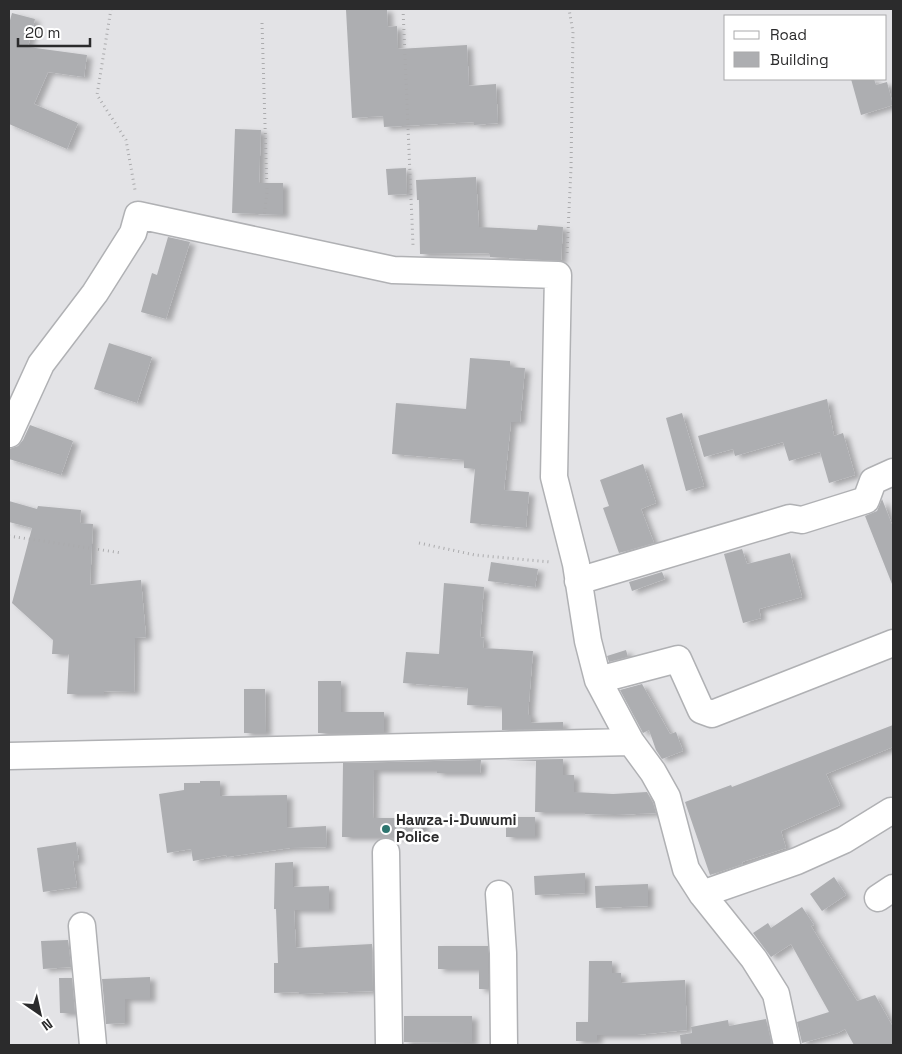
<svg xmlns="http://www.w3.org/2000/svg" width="902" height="1054" font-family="'Space Grotesk',sans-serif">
  <defs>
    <filter id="shadow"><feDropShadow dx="5.5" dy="3" stdDeviation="2.5" flood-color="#0004"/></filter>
  </defs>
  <rect width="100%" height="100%" fill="#e3e3e6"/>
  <!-- building -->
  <path fill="#adaeb1" filter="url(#shadow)" d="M387,9L388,27L397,26L398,49L467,45L469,86L496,84L498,123L474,125V122L384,127L383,116L352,118L346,10Z
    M12,13L35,19L28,47L87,55L84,77L48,72L34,104L78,123L67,149L9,124V24Z
    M851,79H874L876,85L887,82L893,105L861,115Z
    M235,129L261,130L259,183H283V215L232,213Z
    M406,168L407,194L388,195L386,169Z
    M476,177L479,227L537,230L538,225L563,227L561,261L490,257V253L420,254L419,200H417L416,180Z
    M168,237L190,242L166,319L141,312L152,273L157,275Z
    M109,343L152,357L137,403L94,389Z
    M470,358L510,361V367L525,368L520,422H511L504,490L529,492L526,528L470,523L475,469L464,468V460L392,454L396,403L466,409Z
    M827,399L834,436L843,433L855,475L829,483L820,452L789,461L783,442L735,456L733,449L704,457L698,436Z
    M682,413L704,486L686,491L666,418Z
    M30,425L73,441L61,475L9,459V449L18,446L23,440Z
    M643,464L656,503L641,509L654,543L619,553L603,508L609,506L600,480Z
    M882,499L893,527L892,584L865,516L877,511Z
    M9,501L37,509L38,506L81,510L80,523L93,524L90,585L141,580L146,637L135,638L134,692L104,691V694H67L69,654H52L53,640L12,603L32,528L9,522Z
    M742,549L747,564L790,553L802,597L759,609L761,618L743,623L724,554Z
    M491,562L538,569L535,587L488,581Z
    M662,572L665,579L632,591L629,582Z
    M444,583L484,587L480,637L484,638L483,648L533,651L528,715H531V723L563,722V729L502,730V707L467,705L468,688L403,683L406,652L439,654Z
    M626,650L628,657L609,662L607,656Z
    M318,681H341V712H384V733H318Z
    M642,684L670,734L676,732L683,751L662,759L656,750L649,730L643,733L620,690Z
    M244,689H265L266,733H244Z
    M893,725V747L826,774L840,805L781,831L786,848L742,862L743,864L710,875L685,802L731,785L732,787Z
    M563,759V775H574V792L613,794L647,792L653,803L656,813L615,815L585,814V812H535L536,761L505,760Z
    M481,760L480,773H437V770H374L373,818H423V837H342L343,763Z
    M200,781H220V796L287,795V828L326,826L327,847L290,848L227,857L226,855L193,861L191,849L167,853L159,794L184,790V783H200Z
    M506,817H535V837H506Z
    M76,842L79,861H73L77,887L43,892L37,848Z
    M293,862V887L329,886V910H294L296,948L372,944L373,991L299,994V992L274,993V963H278L276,909H274L275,863Z
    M585,873V893L535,895L534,876Z
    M834,877L846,895L822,911L810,894Z
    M648,884V906L596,908L595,886Z
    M802,907L814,925L811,926L857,1001L875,995L893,1027V1045H854L845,1029L838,1033L802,1043L797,1022L829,1012L791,944L771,957L753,933L768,923L771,928Z
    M68,940L71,967L43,969L41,941Z
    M438,946H488V989H479V969H438Z
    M589,961H612V973H621V983L685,980L687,1030L636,1035H597V1041H576V1022H588Z
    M150,977V999H125V1023L106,1024L102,979Z
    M59,978H72L75,1013H60Z
    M404,1016H472V1043L404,1042Z
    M766,1019L772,1045H681L680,1035L692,1033L691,1027L728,1020L729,1026Z"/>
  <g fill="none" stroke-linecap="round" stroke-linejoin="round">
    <defs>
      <path id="minor" d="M9,434L41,364L95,293L133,233L138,215L393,270L558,275L554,477L576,564L588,641L598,680L631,742L653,772L667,797L686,869L702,894L754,959L776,994L787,1045
        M578,581L790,518L802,520L866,500L873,481L893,472
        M598,680L678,659L701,710L712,714L893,643
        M9,756L631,742
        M386,852L389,1045
        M499,894L503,953L504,1045
        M702,894L797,861L844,840L891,811
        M878,898L893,888
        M82,926L93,1045"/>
    </defs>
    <!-- minor casing -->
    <use href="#minor" stroke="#b0b1b4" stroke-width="29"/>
    <!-- path -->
    <path stroke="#ababad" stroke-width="3" stroke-dasharray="1 4" stroke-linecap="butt" d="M111,9L97,95L126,140L135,190
      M403,9L413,245
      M262,23L267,192L264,217
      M567,253L571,168L573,32L569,9
      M9,536L122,553
      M419,543L475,555L550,562"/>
    <!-- minor -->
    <use href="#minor" stroke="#fff" stroke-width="26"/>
  </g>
  <!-- markers -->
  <circle fill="#2d756f" stroke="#fff" stroke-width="2" cx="386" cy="829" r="5"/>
  <g text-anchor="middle" stroke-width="5" stroke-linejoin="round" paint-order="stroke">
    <!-- poi labels -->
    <g font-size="15" font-weight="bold" fill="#2b2b2c" stroke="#fff" text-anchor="start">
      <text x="396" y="825">Hawza-i-Duwumi<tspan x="396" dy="17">Police</tspan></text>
    </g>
  </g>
  <!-- border -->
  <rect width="902" height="1054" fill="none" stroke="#2b2b2c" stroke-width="20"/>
  <!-- legend -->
  <rect x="724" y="15" width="162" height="65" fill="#ffffff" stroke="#aaaaab"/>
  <rect x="734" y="31" width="25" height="8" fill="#ffffff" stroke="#aaaaab"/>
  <text x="770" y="40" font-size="15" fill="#2b2b2c">Road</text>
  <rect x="734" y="52" width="25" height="15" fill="#adaeb1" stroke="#aaaaab"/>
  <text x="770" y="65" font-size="15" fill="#2b2b2c">Building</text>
  <!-- north arrow -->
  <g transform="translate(40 1014) rotate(146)" stroke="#ffffff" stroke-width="4" paint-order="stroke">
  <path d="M0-4L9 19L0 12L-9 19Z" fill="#2b2b2c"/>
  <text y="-8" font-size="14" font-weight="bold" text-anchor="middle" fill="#2b2b2c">N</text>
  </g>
  <!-- scale -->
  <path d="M18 38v8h72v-8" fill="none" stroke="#2b2b2c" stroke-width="2.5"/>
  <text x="25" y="38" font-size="15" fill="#2b2b2c" stroke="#ffffff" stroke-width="4" paint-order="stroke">20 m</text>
</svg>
